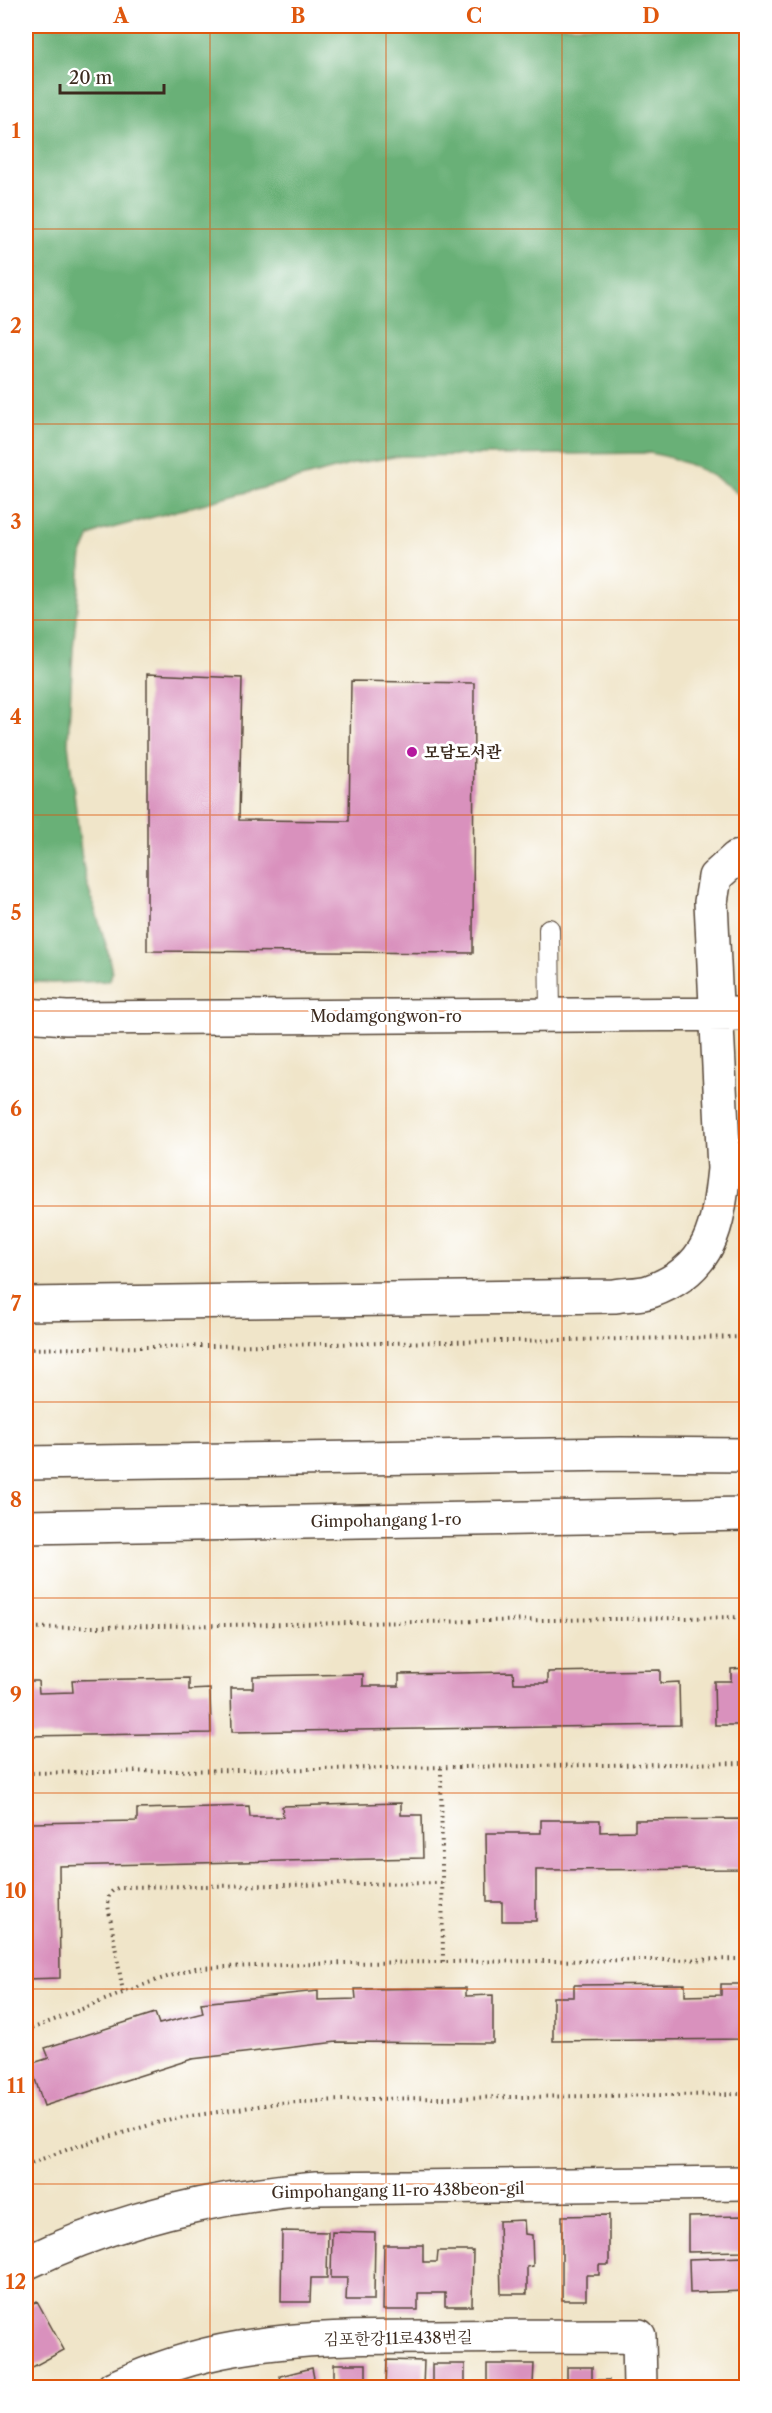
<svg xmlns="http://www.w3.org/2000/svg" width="772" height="2413" font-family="'Libre Caslon Text','Noto Serif KR',serif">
  <rect width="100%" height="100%" fill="#fff"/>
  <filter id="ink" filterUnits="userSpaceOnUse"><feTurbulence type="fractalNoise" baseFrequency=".0167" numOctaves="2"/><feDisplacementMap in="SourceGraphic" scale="12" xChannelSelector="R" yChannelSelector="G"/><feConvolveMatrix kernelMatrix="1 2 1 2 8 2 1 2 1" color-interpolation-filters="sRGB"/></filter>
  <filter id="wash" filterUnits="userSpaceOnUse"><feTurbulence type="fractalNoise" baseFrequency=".008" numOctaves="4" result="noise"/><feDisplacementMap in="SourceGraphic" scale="24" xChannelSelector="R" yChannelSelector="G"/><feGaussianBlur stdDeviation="1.35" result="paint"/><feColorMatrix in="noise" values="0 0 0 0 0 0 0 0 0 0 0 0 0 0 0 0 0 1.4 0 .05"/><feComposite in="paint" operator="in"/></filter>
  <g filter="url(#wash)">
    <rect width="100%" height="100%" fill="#f0e5c9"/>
    <!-- forest -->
    <path fill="#69b077" stroke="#526d4a" stroke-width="1.5" d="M26,26H746V502C723,477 684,459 650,453L400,456L357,463L101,531L90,536L82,554L73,649L68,743L82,860L87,884L107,948L112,973L110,980L107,981L52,983L26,981Z"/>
    <g id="blocks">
      <!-- building -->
      <path fill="#d991bd" d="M147,674L242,678L239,820L349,821L351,681L474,683L473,953L147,951Z
        M746,1668V1725H715L714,1681H731V1669Z
        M660,1670V1683L679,1682L680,1725L232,1732L231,1688H253V1676L363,1674V1686H399V1674L513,1672L514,1683H548V1672Z
        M189,1678V1690L210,1689L211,1733L26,1736V1681H38L39,1693L73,1692L72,1680Z
        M401,1803V1815H422L423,1858L59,1866L60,1978L26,1979V1811H31V1823L137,1821V1809L249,1806L250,1817H283L282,1806Z
        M746,1819V1869L536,1870V1921H502V1902H487L486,1833H541V1820H600V1832L635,1831V1820Z
        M685,1984V1996L721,1995V1984H746V2039L553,2041V1997H574V1985Z
        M466,1988V1996L493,1995V2043L337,2042L192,2059L44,2106L30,2064L49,2058L45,2048L155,2013L159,2024L203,2013L201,2003L318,1991V2000L356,1999L355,1989Z
        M609,2215V2265H599V2275H586V2300H562V2216Z
        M746,2216V2251L688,2252V2217Z
        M524,2220L525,2234L532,2235L533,2266L527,2267V2294H501L499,2221Z
        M282,2231L328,2232L327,2278H311L310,2302H281Z
        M332,2232L375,2233L374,2300H346L347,2278H331Z
        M384,2245H423V2262H437L438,2251H473L472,2306H445V2293H418V2310H383Z
        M744,2257L745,2291L690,2293L689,2259Z
        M37,2301L64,2350L29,2369L26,2363V2307Z
        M387,2360L424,2361L423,2388L386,2387Z
        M334,2364H366V2388H334Z
        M432,2364H465V2388H432Z
        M487,2364H534L533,2385H544V2388H487Z
        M567,2367H592V2380H609V2388H549V2381H567Z
        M312,2368L316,2388H283L280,2376Z"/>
    </g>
  </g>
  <g filter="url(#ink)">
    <use href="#blocks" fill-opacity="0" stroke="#564638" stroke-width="1.5"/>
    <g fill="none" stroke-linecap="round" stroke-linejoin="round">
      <defs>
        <path id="lane" d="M549,929L550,1016"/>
        <path id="street" d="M26,1015L66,1018L746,1014
          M26,1304L615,1296C626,1294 641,1295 651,1291C712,1269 718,1226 724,1169L711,902L715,877L736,858L746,856
          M26,2263C117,2219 215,2196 316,2188L746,2183
          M113,2388C151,2371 193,2356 234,2349C300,2337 367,2337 434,2337C502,2336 571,2336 639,2336L640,2388"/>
        <path id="secondary" d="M26,1463L621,1454L746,1455
          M26,1527L746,1514"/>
      </defs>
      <!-- lane casing -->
      <use href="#lane" stroke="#564638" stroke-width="22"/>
      <!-- street casing -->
      <use href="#street" stroke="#564638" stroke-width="36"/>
      <!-- secondary casing -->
      <use href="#secondary" stroke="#564638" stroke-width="36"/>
      <!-- path -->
      <path stroke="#564638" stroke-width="4" stroke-dasharray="1.5 4.5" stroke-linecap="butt" d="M26,1349L746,1337
        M26,1628L746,1617
        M441,1768L443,1962
        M26,1773L746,1763
        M123,1992L108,1905C108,1895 110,1891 120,1887L443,1883
        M26,2031L148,1983L196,1968L345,1963L746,1959
        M26,2165L74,2147L171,2119L278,2103L364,2099L746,2094"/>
      <!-- lane -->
      <use href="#lane" stroke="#fff" stroke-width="20"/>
      <!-- street -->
      <use href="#street" stroke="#fff" stroke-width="33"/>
      <!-- secondary -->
      <use href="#secondary" stroke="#fff" stroke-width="33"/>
    </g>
  </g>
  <!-- grid -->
  <path fill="none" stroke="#df570d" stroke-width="1.5" stroke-opacity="0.55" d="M210,26V2388M386,26V2388M562,26V2388M26,229H746M26,424H746M26,620H746M26,815H746M26,1011H746M26,1206H746M26,1402H746M26,1598H746M26,1793H746M26,1989H746M26,2184H746"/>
  <!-- markers -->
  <circle fill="#b5179e" stroke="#fff" stroke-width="2" cx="412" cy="752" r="6"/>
  <g text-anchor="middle" stroke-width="6" stroke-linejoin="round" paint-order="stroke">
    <!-- poi labels -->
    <g font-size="16" font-weight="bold" fill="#3b2a1e" stroke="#fff" text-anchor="start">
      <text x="424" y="758">모담도서관</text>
    </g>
    <!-- street labels -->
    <g font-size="16" fill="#3b2a1e" stroke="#fff">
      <text x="386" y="1022">Modamgongwon-ro</text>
      <text transform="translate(386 1520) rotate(-1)" y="6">Gimpohangang 1-ro</text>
      <text transform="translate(398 2190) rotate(-1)" y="6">Gimpohangang 11-ro 438beon-gil</text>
      <text transform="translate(398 2338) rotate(-1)" y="6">김포한강11로438번길</text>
    </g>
  </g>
  <!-- margin -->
  <rect width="772" height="2413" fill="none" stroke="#fff" stroke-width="66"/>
  <!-- scale -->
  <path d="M60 84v9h104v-9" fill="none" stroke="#3b2a1e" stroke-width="3"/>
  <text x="69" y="84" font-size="18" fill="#3b2a1e" stroke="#ffffff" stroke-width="4.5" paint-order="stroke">20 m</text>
  <rect x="33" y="33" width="706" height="2347" fill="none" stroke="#df570d" stroke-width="2"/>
  <g font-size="20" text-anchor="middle" font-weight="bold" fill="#df570d">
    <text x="121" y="23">A</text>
    <text x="298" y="23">B</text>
    <text x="474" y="23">C</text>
    <text x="651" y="23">D</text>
    <text x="16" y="138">1</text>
    <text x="16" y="333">2</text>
    <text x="16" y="529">3</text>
    <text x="16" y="724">4</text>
    <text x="16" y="920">5</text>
    <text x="16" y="1116">6</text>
    <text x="16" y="1311">7</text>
    <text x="16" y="1507">8</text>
    <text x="16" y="1702">9</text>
    <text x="16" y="1898">10</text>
    <text x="16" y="2093">11</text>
    <text x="16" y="2289">12</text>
  </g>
</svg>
